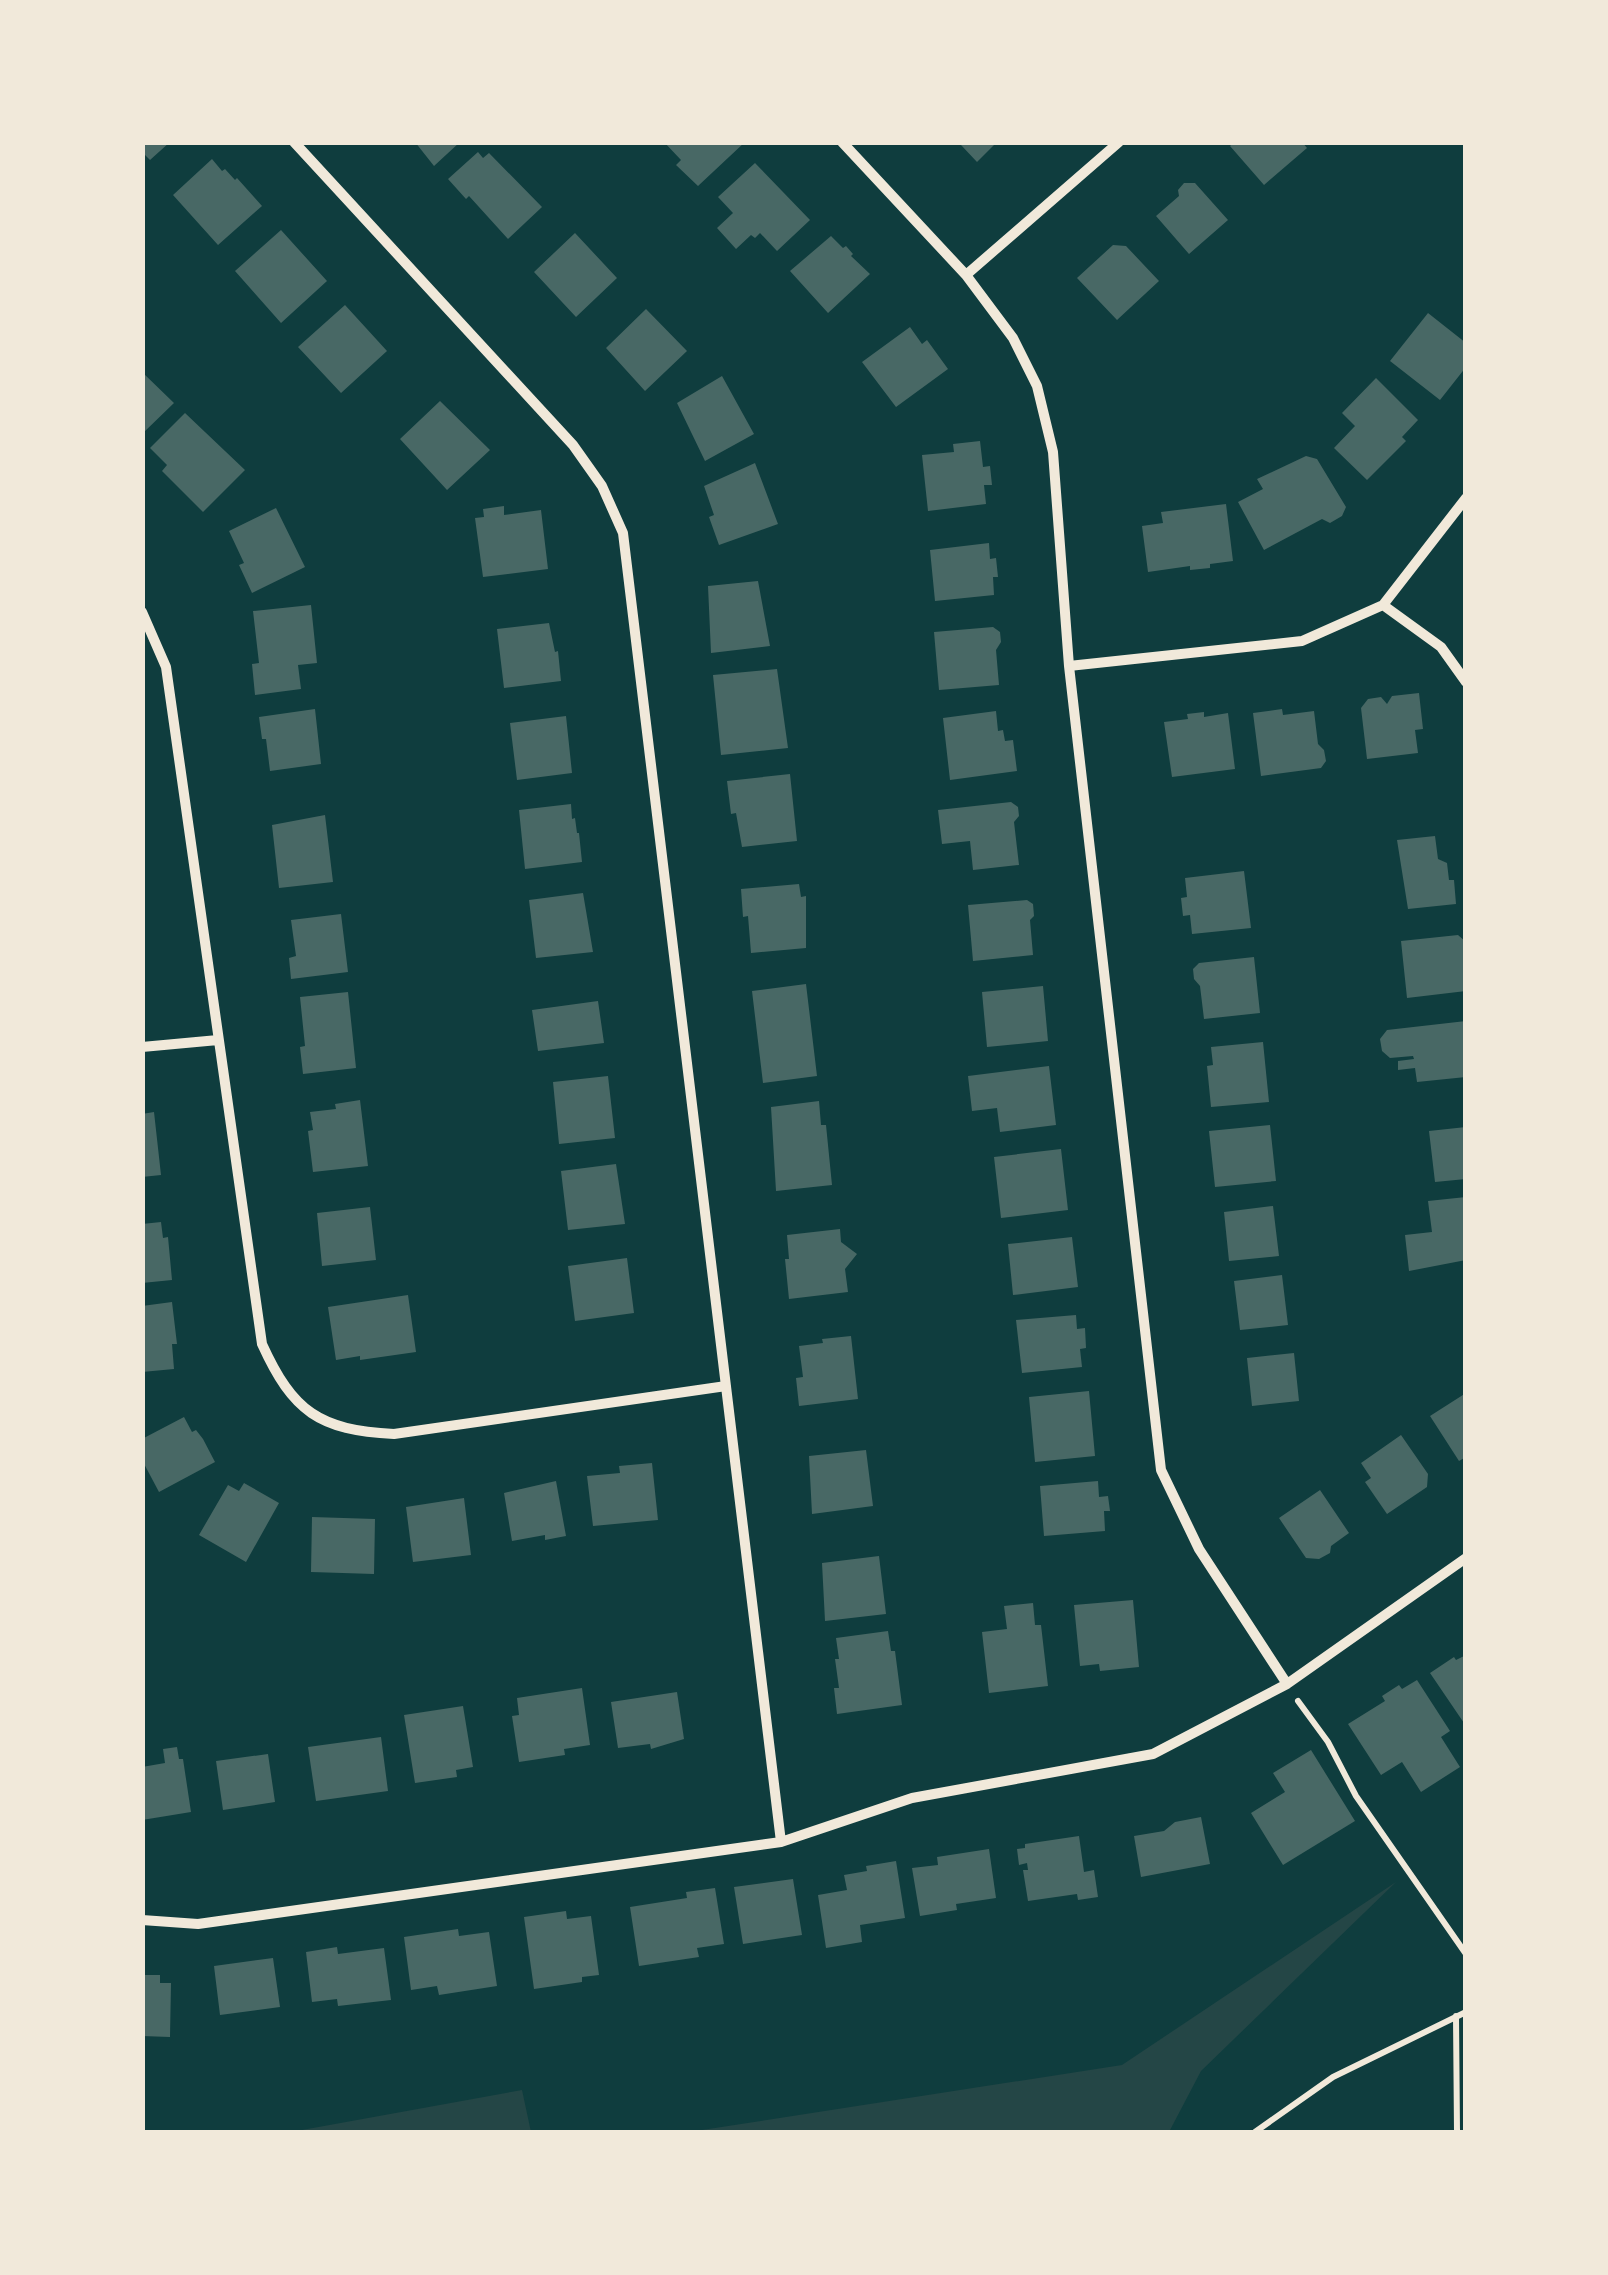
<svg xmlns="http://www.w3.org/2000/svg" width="1608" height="2275" font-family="Barlow,sans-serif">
  <rect width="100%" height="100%" fill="#0f3d3e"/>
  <!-- green -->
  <path fill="#244646" d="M1396,1882L1201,2071L1169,2132H689L1122,2065Z
    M522,2090L531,2132H291Z"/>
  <!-- building -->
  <path fill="#486865" d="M142,142H170L150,160L142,152Z
    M415,142H460L434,166Z
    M664,142H745L698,186L676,165L681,160Z
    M964,142H997L977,162L961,145Z
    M1234,142H1302L1307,148L1264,185L1230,146Z
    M478,152L483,158L489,153L542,207L508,239L469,196L466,199L448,179Z
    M212,159L222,171L225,169L235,180L237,178L262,206L218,245L173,195Z
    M755,163L810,220L777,251L760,233L755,238L751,235L736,249L717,228L733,213L718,197Z
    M1184,183H1195L1228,220L1189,254L1156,216L1179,196L1178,190Z
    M281,230L327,281L281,323L235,271Z
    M575,233L617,278L576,317L534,272Z
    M831,236L843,248L846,246L853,254L851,256L870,274L828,313L790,271Z
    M1113,245L1126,246L1159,281L1117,320L1077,278Z
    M345,305L387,351L341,393L298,347Z
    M646,309L687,351L645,391L606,348Z
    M1428,313L1466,343V367L1440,400L1390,361Z
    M910,327L922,344L927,340L948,369L896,407L862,362Z
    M142,372L174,403L142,434Z
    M722,376L754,434L705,461L677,403Z
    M1376,378L1418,420L1402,437L1406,441L1367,480L1334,448L1355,426L1342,413Z
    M440,401L490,450L447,490L400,439Z
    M185,413L245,470L203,512L162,471L167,465L150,448Z
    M980,441L983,467L990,466L992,485H984L986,504L928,511L922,455L954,452L953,444Z
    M1306,456L1317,459L1346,507L1342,516L1330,523L1322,519L1264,550L1238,502L1263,489L1257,479Z
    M755,463L778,524L719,545L709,517L714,515L704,486Z
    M1226,504L1233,561L1210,564V568L1190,570V566L1148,572L1142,526L1163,523L1161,512Z
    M504,506V515L541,510L548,569L483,577L475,518L484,517L483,509Z
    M276,508L305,567L252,593L239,565L244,563L229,531Z
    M989,543L990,559L996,558L998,577H993L994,595L935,601L930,550Z
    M758,581L770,646L711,653L708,586Z
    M311,605L317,663L298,665L301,689L255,695L252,664L259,663L253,611Z
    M549,623L555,652L558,651L561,681L504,688L497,629Z
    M993,627L1000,632L1001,642L996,650L999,685L939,690L934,632Z
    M777,669L788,748L721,755L713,675Z
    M1419,693L1423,729L1415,730L1418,753L1367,759L1361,708L1368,699L1381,697L1387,704L1392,696Z
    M315,709L321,764L270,771L266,739H262L259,717Z
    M1282,709L1283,715L1314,711L1318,744L1324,750L1326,761L1321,768L1261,776L1253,713Z
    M996,711L998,731L1003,730L1005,741L1013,740L1017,771L950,780L943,718Z
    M1204,712V717L1228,713L1235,769L1172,777L1164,722L1188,719L1187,714Z
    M566,716L572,773L517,780L510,723Z
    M790,774L797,841L742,847L736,813L731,814L727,781Z
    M1011,802L1018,807L1019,816L1014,822L1019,865L973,870L970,841L942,844L938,810Z
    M571,804L572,819L575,818L577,833H579L582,862L525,869L519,810Z
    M325,815L333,882L279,888L272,825Z
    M1435,836L1438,859L1447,863L1449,880H1454L1456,904L1408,909L1397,840Z
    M1244,871L1251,928L1192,934L1190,915L1183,916L1181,898L1187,897L1185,878Z
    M799,884L801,897L806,896V948L751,953L748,916L743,917L741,889Z
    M583,893L593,952L536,958L529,900Z
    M1027,900L1033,904L1034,916L1030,920L1033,955L973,961L968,905Z
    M341,914L348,972L291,979L289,958L296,956L291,920Z
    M1458,935L1466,942V991L1407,998L1401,941Z
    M1254,957L1260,1013L1204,1019L1200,986L1194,979L1193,969L1199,963Z
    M806,984L817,1076L763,1083L752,991Z
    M1043,986L1048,1041L987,1047L982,992Z
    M348,992L356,1068L303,1074L300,1047L305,1046L300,997Z
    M598,1001L604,1043L538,1051L532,1010Z
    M1466,1021V1077L1417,1082L1415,1068L1398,1070V1061L1414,1059L1413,1056L1390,1058L1382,1051L1380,1039L1387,1030Z
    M1263,1042L1269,1102L1211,1107L1207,1066L1213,1065L1211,1047Z
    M1049,1066L1056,1125L1000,1132L997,1108L972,1111L968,1076Z
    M608,1076L615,1138L559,1144L553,1082Z
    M360,1100L368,1166L313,1172L308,1131L313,1130L310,1112L336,1109L335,1104Z
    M819,1101L821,1125H826L832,1185L776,1191L771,1107Z
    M154,1112L161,1175L142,1177V1114Z
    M1270,1125L1276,1181L1215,1187L1209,1131Z
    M1466,1127V1179L1435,1182L1429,1131Z
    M1061,1149L1068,1210L1001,1218L994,1157Z
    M616,1164L625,1224L568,1230L561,1171Z
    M1466,1197V1260L1409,1271L1405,1235L1432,1232L1428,1201Z
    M1273,1206L1279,1256L1229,1261L1224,1212Z
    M370,1207L376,1260L322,1266L317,1213Z
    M161,1222L163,1238L168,1237L172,1280L142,1283V1224Z
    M840,1229L841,1242L857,1254L845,1269L848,1292L789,1299L785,1259H789L787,1235Z
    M1072,1237L1078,1287L1013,1295L1008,1244Z
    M627,1258L634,1313L575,1321L568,1266Z
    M1282,1275L1288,1325L1240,1330L1234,1281Z
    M408,1295L416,1352L360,1360V1356L336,1360L328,1307Z
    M172,1302L177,1344H172L174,1369L142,1372V1306Z
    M1076,1315L1077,1329L1085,1328L1086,1348L1080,1349L1082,1367L1022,1373L1016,1320Z
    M851,1336L858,1399L799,1406L796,1378L803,1377L799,1346L823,1343L822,1339Z
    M1294,1353L1299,1401L1252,1406L1247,1358Z
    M1089,1391L1095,1456L1035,1462L1029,1397Z
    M1466,1393V1457L1459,1461L1430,1416Z
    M184,1417L192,1432L196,1430L203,1439L215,1462L159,1492L142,1460V1439Z
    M1401,1435L1428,1474L1427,1487L1387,1514L1365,1482L1371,1478L1361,1463Z
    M866,1450L873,1506L812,1514L809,1456Z
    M652,1463L658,1520L593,1526L587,1476L620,1473L619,1466Z
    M556,1481L566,1536L545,1540V1535L512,1541L504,1493Z
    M1098,1481L1099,1497L1108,1496L1110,1511H1104L1105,1531L1044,1536L1040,1486Z
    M244,1483L279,1503L246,1562L199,1535L228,1485L239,1491Z
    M1320,1490L1349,1533L1331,1546L1330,1553L1319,1559L1306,1558L1279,1518Z
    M464,1498L471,1555L413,1562L406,1507Z
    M312,1517L375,1519L374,1574L311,1572Z
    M879,1556L886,1614L825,1621L822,1563Z
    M1133,1600L1139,1667L1100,1671L1099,1664L1080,1666L1074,1605Z
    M1033,1603L1035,1625H1041L1048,1686L989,1693L982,1632L1007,1629L1004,1606Z
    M888,1631L891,1651H895L902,1705L837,1714L834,1688H839L835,1659H839L836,1638Z
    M1466,1655V1726L1430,1673L1454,1657L1456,1660Z
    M1417,1680L1450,1731L1441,1737L1460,1767L1421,1792L1402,1762L1381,1775L1348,1724L1385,1701L1382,1696L1399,1685L1402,1689Z
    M582,1688L590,1745L564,1749L565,1755L519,1762L512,1716L519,1715L517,1698Z
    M677,1692L684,1739L651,1749L650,1744L618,1748L611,1702Z
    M463,1706L473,1767L456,1770L457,1777L415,1783L404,1715Z
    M381,1737L388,1791L316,1801L308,1747Z
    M177,1747L179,1759H183L191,1812L142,1820V1767L165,1763L163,1749Z
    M1311,1750L1355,1821L1283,1865L1251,1813L1285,1792L1273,1773Z
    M268,1754L275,1802L223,1810L216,1761Z
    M1201,1817L1210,1864L1141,1877L1134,1836L1164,1831L1175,1822Z
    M1079,1836L1084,1872L1094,1870L1098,1897L1078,1900L1077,1894L1028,1901L1023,1870H1028L1027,1863L1019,1865L1017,1849L1025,1848V1844Z
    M989,1849L996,1898L956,1904L957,1910L920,1916L912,1868L938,1865L937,1857Z
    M896,1861L905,1918L860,1925L862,1942L826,1948L818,1895L847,1890L844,1875L867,1871L866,1866Z
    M793,1879L802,1935L743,1944L734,1887Z
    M715,1888L724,1944L697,1948L699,1957L639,1966L630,1907L687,1898L686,1892Z
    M566,1911L567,1919L591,1916L599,1975L582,1977V1982L534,1989L524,1917Z
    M458,1929L459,1936L489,1932L497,1986L439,1995L437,1986L411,1990L404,1937Z
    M337,1947L338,1954L384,1948L391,2000L338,2006L337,1999L312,2002L306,1952Z
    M273,1958L280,2007L220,2015L214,1966Z
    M142,1975H160V1983H171L170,2037L142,2036Z"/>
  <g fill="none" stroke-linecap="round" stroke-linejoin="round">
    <!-- path -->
    <path stroke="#f1e9da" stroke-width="6" d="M1298,1701L1328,1742L1356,1796L1466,1954
      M1456,2016L1457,2132
      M1255,2132L1333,2077L1466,2012"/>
    <!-- minor -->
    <path stroke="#f1e9da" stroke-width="10" d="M294,142L573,445L602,486L623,533L781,1842
      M842,142L966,275L1013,338L1037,386L1053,452L1069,666L1161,1470L1199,1549L1287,1684
      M966,275L1119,142
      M1383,605L1441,647L1466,682
      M142,612L166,667L262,1344C293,1412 319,1430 394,1434L726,1386
      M1069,666L1302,641L1383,605L1466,498
      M142,1047L218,1040
      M142,1920L198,1924L781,1842L912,1798L1153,1754L1287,1684L1466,1558"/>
  </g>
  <!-- border -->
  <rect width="1608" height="2275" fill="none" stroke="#f1e9da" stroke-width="290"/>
</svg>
